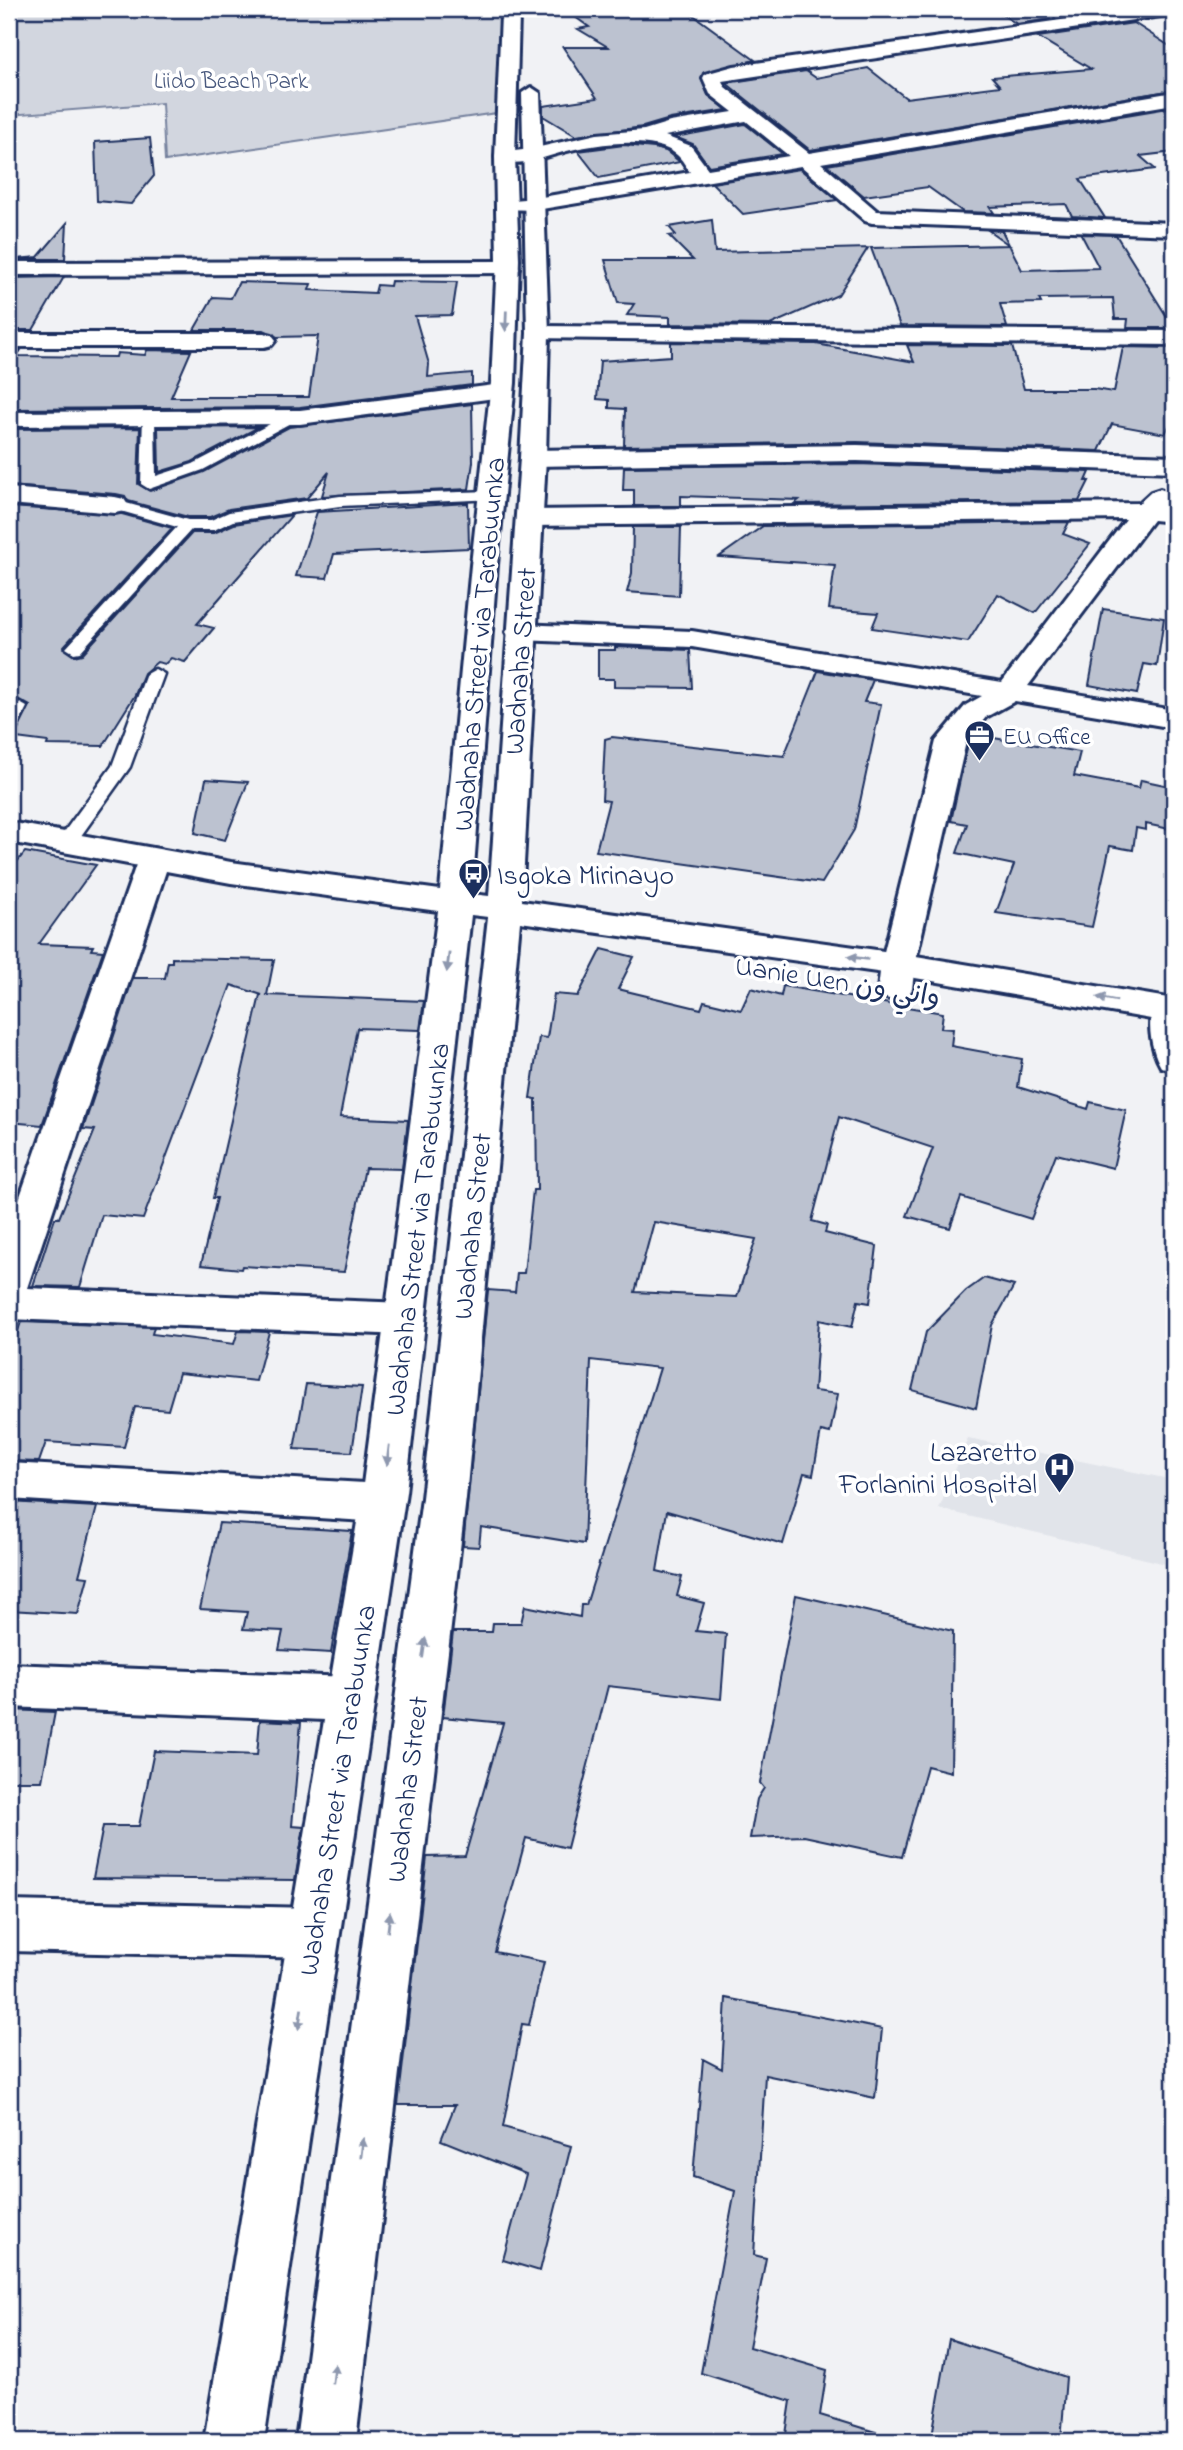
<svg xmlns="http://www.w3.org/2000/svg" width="1183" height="2450" font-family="'Indie Flower','Playpen Sans Arabic',sans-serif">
  <rect width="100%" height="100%" fill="#f1f2f5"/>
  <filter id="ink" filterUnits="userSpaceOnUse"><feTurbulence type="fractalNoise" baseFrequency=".0143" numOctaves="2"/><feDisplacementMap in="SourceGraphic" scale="14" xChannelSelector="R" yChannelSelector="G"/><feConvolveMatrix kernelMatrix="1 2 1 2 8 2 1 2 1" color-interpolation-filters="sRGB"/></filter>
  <g filter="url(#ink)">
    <!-- built -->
    <path fill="#e1e4ea" d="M968,1438L1174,1480V1566L939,1509Z"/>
    <!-- green -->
    <path fill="#d2d6df" stroke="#76829e" stroke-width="2" d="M35,9H493C513,37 502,81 496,113L165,161L162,103L9,115V11Z"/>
    <!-- building -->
    <path fill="#bcc2d0" stroke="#1b2f5e" stroke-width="2" fill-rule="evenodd" d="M564,9H685L755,60L703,73L701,79L708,95L727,110L670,119L643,127L576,136L543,116V106L597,98L563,47H608L578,29L589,27Z
      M993,9H1113L1114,10L1017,24Z
      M1134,23L1174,49V90L810,150L726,83L806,71L816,78L868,68L906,98L1000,86L992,77L1091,69L1038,37Z
      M1174,107V152L1140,156L1155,169L1080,179L1105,218L1072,216L1066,204L990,207L994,213L963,212L928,187L864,196L827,165Z
      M745,124L783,154L709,166L693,144L675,137Z
      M150,138L154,176L131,204L97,201L95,142Z
      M624,145L654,148L666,151L680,162L599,178L578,151Z
      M800,169L837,200L743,214L712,183Z
      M712,220L715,252L868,248L838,295L770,325L670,324V317L627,315L634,304L618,303L605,260H693L669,236L676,235L669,227Z
      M67,223L65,259H16L38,257Z
      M988,230L1002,231L1022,270L1099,268L1081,234L1116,235L1174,328H1127L1128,319H1115L1113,298L1039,299L1041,303L1000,304L1007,327L900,326L871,248L1009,245Z
      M64,277L33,330H9V278Z
      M391,281L457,282L452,315L415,316L429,364L428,377L472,373V385L300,407L9,409V350H21L17,356L116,357L117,353L145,355L147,350L191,351L171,397H309L318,336L277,337L264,330H194L213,297L231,298L239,282L311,284L309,290L375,293L377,285L390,286Z
      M671,342L816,344L914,362L907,345L1012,346L1024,389H1094L1114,392L1123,347L1174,348V416L1165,434L1112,424L1099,451L857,442L624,446L625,409L609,408V400L597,399L600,361L671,356Z
      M472,404L473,462L469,489L322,496L329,472L307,498L229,509L210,517H188L128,501L125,496L116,494L9,486V429L140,428L138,484L150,491L204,472L289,427Z
      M259,427L192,462L159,472L158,428Z
      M857,464L1090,472L1086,481H1089L1079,501L794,504L799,500L681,496V506H634V490H623L624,467Z
      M468,503L469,548L334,554L327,578L296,576L317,512Z
      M9,507L122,514L172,528L64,646L65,650L74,656L82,654L192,533H214L234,524L292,515L197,624L214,628L185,662L171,658L165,664L157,662L144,673L135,695L103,746L47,745L48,742L9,737L17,732L30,706L18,699L9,703Z
      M1069,522L1063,534L1090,544L1035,613L998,594L968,642L872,628L878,613L829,609L835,565L719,557L763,526Z
      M633,527H681L679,596L627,592L632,573Z
      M1103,609L1164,618L1157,666L1144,664L1137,694L1089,685Z
      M615,647L690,650L692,688L614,687V679H598V650H615Z
      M818,671L873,680L864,702L881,704L854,830L822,883L596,851L609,801L602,800L605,739L612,737L784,756Z
      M975,735L1080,752L1074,776L1139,788L1141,780L1174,787V830L1146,824V830L1136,828L1133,850L1110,846L1092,927L996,913L1014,865L957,853L967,824L951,821L968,743Z
      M206,779L248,782L225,840L195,833Z
      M25,852L96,865L39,944L93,946L91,950L103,951L42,1125L9,1122V872Z
      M602,949L634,957L618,989L701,1009L704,1001L741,1010L751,988L781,996L783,986L943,1013L941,1028L953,1029L951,1046L1022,1059L1018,1087L1088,1109L1090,1102L1126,1110L1113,1168L1056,1154L1031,1219L961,1197L950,1228L907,1216L933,1148L839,1117L812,1221L827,1225L825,1233L877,1246L870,1303L858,1301L852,1327L819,1320L814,1391L838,1394L830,1433L821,1431L813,1475L804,1473L783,1544L667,1511L657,1571L682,1577L677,1596L704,1603L696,1631L726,1634L721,1699L608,1686L567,1848L526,1838L495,1952L544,1962L529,2025L522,2024L503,2127L571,2146L540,2271L503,2260L526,2174L441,2140L455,2105H398L427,1857L465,1856L503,1723L443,1717L453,1632H492L493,1623H521L525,1606L580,1617L581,1605H586L660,1368L591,1360L584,1544L481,1527L479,1547L463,1546L488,1290L515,1292L517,1273H524L533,1190H537L536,1099L530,1098L539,1037L547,1038L554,994L578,996ZM654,1222L756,1239L737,1297L635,1292Z
      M172,958L274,960L267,995L424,1001L420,1030L357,1028L340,1117L408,1120L402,1169L365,1168L344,1272L242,1266L241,1269L201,1265L217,1198H213L260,995H262L231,985L143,1219L102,1215L80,1287L33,1286L55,1218H59L95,1130L83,1129L133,978H165L168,962H172Z
      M984,1278L1014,1286L992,1325L976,1408L912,1390L926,1332L966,1291Z
      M21,1322L154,1327L152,1334L234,1344L238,1331L269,1332L256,1381L179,1373L168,1410L135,1407L124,1447L46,1442L39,1462L9,1461V1357Z
      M306,1384L362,1387L352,1452L294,1449Z
      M9,1502L97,1507L79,1576L88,1577L78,1614L9,1610Z
      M219,1523L352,1531L331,1653L279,1650L283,1631L243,1629L247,1612L200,1609Z
      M796,1595L953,1631L951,1772L927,1766L902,1857L804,1836L750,1838L757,1799L764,1788L760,1783Z
      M9,1710L55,1712L42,1781H9Z
      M260,1720L301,1722L292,1826L304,1827L295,1880L93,1878L103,1826H139L154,1751L257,1755Z
      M726,1998L882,2029L875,2098L765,2075L754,2255L766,2258L749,2347L827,2370L820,2415L882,2434L881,2441H785L791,2401L701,2373L735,2191L693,2177L703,2059L722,2069Z
      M949,2339L1066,2377L1061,2441H931Z"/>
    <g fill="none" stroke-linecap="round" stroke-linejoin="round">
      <defs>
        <path id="lane" d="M291,413L298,417L296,420L203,470L149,489L141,484L143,415L148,414L155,418L156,476L193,464Z
          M491,491L496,493L499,496L496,499L340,506L233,521L214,530H191L80,652L74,653L66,648L177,527L110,508L107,505L110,502L115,500L188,520H211L229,512L340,496Z
          M155,669L164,674L130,767L73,847H59L57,843L59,839L112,766L146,674Z
          M18,702L27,707L15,731L9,732V708L12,703Z"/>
        <path id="street" d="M1139,9H1174V14L722,81L725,87L809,153L1174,92V104L821,163L877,211L1174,223V235L872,223L865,221L801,166L536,210L499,209L496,205L499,201L536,198L690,172C686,167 682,159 677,155C654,135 595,144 567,151C545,157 521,167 498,161L495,157L498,153L531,149L597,134L644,130L670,122L733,112L710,94L703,78L705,74L734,66ZM746,121L789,156L708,169L691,146L665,136Z
          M508,261L516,263L519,268L516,273L9,275V262Z
          M538,326L1174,331V345L530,338L527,333L530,328Z
          M9,333H264L272,335L276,340L272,345L264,347H9Z
          M502,384L510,386L514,391L510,396L300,424L9,426V412L300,410Z
          M857,445L1174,456V472L857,461L533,466L524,463L520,458L524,453L533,450Z
          M9,488L115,497L124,499L128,505L124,511L115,513L9,504Z
          M1160,489L1169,492L1173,497L1166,505L1174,506V522L1153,520L1028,686L1174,710V728L1015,701L986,717L966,742L915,964L912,989L907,997L895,1001L883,997L878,989L881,964L936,741L966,705L982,696L692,647L520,640L510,638L506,632L510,626L520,624L692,631L1002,682L1126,519L529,526L520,524L516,518L520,512L529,510L1139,503L1151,492Z
          M154,849L165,852L170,859L27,1288L405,1303L419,1308L425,1319L419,1330L405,1335L9,1319V1228L138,859L143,852Z
          M1168,998L1174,1000V1071L1161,1067C1151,1050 1145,1019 1156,1002Z
          M9,1463L382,1484L397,1490L404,1503L397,1516L382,1522L9,1499Z
          M9,1664L350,1677L367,1684L373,1699L367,1714L350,1721L9,1707Z
          M9,1901L313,1908L331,1915L338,1933L331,1951L313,1958L9,1951Z"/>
        <path id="secondary" d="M506,9H523L519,15L515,157L519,259L515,383L497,565L472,894L489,896L520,458L527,333L522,93L531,87L540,93L549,333L546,458L522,901L898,953L1174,999V1023L898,975L520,922L466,1498L356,2441H296L422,1498L488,917L471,915L406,1492L264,2441H204L362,1492L438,911L231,883L9,842V822L231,862L440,890L471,565L491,383L497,259L495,157L501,15Z"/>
      </defs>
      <!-- lane casing -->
      <use href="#lane" stroke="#1b2f5e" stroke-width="5"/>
      <!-- street casing -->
      <use href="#street" stroke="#1b2f5e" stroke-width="6"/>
      <!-- secondary casing -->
      <use href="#secondary" stroke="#1b2f5e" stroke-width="6"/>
      <!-- lane -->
      <use href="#lane" fill="#fff" fill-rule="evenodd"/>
      <!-- street -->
      <use href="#street" fill="#fff" fill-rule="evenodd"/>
      <!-- secondary -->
      <use href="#secondary" fill="#fff" fill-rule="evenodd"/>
    </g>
    <!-- one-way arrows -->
    <defs><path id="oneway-solid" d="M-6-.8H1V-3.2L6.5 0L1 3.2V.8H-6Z" transform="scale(1.75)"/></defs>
    <g fill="#8d97ae">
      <use href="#oneway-solid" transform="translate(506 321) rotate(92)"/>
      <use href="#oneway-solid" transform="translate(858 958) rotate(-172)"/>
      <use href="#oneway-solid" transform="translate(448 962) rotate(97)"/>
      <use href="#oneway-solid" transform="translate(1107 999) rotate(-170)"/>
      <use href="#oneway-solid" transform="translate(388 1455) rotate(97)"/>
      <use href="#oneway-solid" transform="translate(424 1648) rotate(-82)"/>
      <use href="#oneway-solid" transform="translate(389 1922) rotate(-83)"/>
      <use href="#oneway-solid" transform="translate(300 2019) rotate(99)"/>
      <use href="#oneway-solid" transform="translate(362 2148) rotate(-83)"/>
      <use href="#oneway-solid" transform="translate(334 2374) rotate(-83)"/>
    </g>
  </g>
  <!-- icons -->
  <defs>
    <symbol id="office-pin" viewBox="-11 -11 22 30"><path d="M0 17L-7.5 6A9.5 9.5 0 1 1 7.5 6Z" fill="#1b2f5e" stroke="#fff"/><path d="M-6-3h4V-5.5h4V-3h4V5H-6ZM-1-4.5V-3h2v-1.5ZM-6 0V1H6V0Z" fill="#fff"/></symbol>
    <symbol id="bus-pin" viewBox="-11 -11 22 30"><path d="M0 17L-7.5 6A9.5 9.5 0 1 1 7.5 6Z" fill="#1b2f5e" stroke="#fff"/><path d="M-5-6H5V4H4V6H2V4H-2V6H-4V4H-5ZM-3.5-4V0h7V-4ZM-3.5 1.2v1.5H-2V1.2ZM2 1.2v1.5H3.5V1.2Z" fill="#fff"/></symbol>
    <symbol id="hospital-pin" viewBox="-11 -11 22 30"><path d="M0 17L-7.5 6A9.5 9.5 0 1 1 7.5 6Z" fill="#1b2f5e" stroke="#fff"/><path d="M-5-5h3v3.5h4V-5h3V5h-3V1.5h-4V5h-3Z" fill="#fff"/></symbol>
  </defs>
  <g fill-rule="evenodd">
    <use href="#office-pin" x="962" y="718" width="35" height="47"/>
    <use href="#bus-pin" x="456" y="856" width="35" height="47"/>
    <use href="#hospital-pin" x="1042" y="1450" width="35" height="47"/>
  </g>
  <g text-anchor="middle" stroke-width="7" stroke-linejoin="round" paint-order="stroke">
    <!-- far-park labels -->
    <g font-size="23" fill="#49597e" stroke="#fff">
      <text x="231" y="88">Liido Beach Park</text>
    </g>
    <!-- far-poi labels -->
    <g font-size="23" fill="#1b2f5e" stroke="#fff" text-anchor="start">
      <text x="1003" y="744">EU Office</text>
    </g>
    <!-- street labels -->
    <g font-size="28" fill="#1b2f5e" stroke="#fff">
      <text transform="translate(478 644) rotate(-85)" y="10">Wadnaha Street via Tarabuunka</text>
      <text transform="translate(519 661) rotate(-86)" y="10">Wadnaha Street</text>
      <text transform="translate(838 980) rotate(9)" y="10">Uanie Uen واني ون</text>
      <text transform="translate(471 1226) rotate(-84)" y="10">Wadnaha Street</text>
      <text transform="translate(416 1229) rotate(-83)" y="10">Wadnaha Street via Tarabuunka</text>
      <text transform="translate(406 1789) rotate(-83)" y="10">Wadnaha Street</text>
      <text transform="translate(336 1790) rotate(-81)" y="10">Wadnaha Street via Tarabuunka</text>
    </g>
    <!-- poi labels -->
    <g font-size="28" fill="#1b2f5e" stroke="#fff" text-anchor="start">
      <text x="497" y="884">Isgoka Mirinayo</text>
      <text x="1037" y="1461" text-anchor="end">Lazaretto<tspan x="1037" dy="32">Forlanini Hospital</tspan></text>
    </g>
  </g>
  <!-- margin -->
  <rect width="1183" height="2450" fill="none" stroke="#fff" stroke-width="35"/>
  <rect x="18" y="18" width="1148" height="2415" fill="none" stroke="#1b2f5e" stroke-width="2.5" filter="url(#ink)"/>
</svg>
